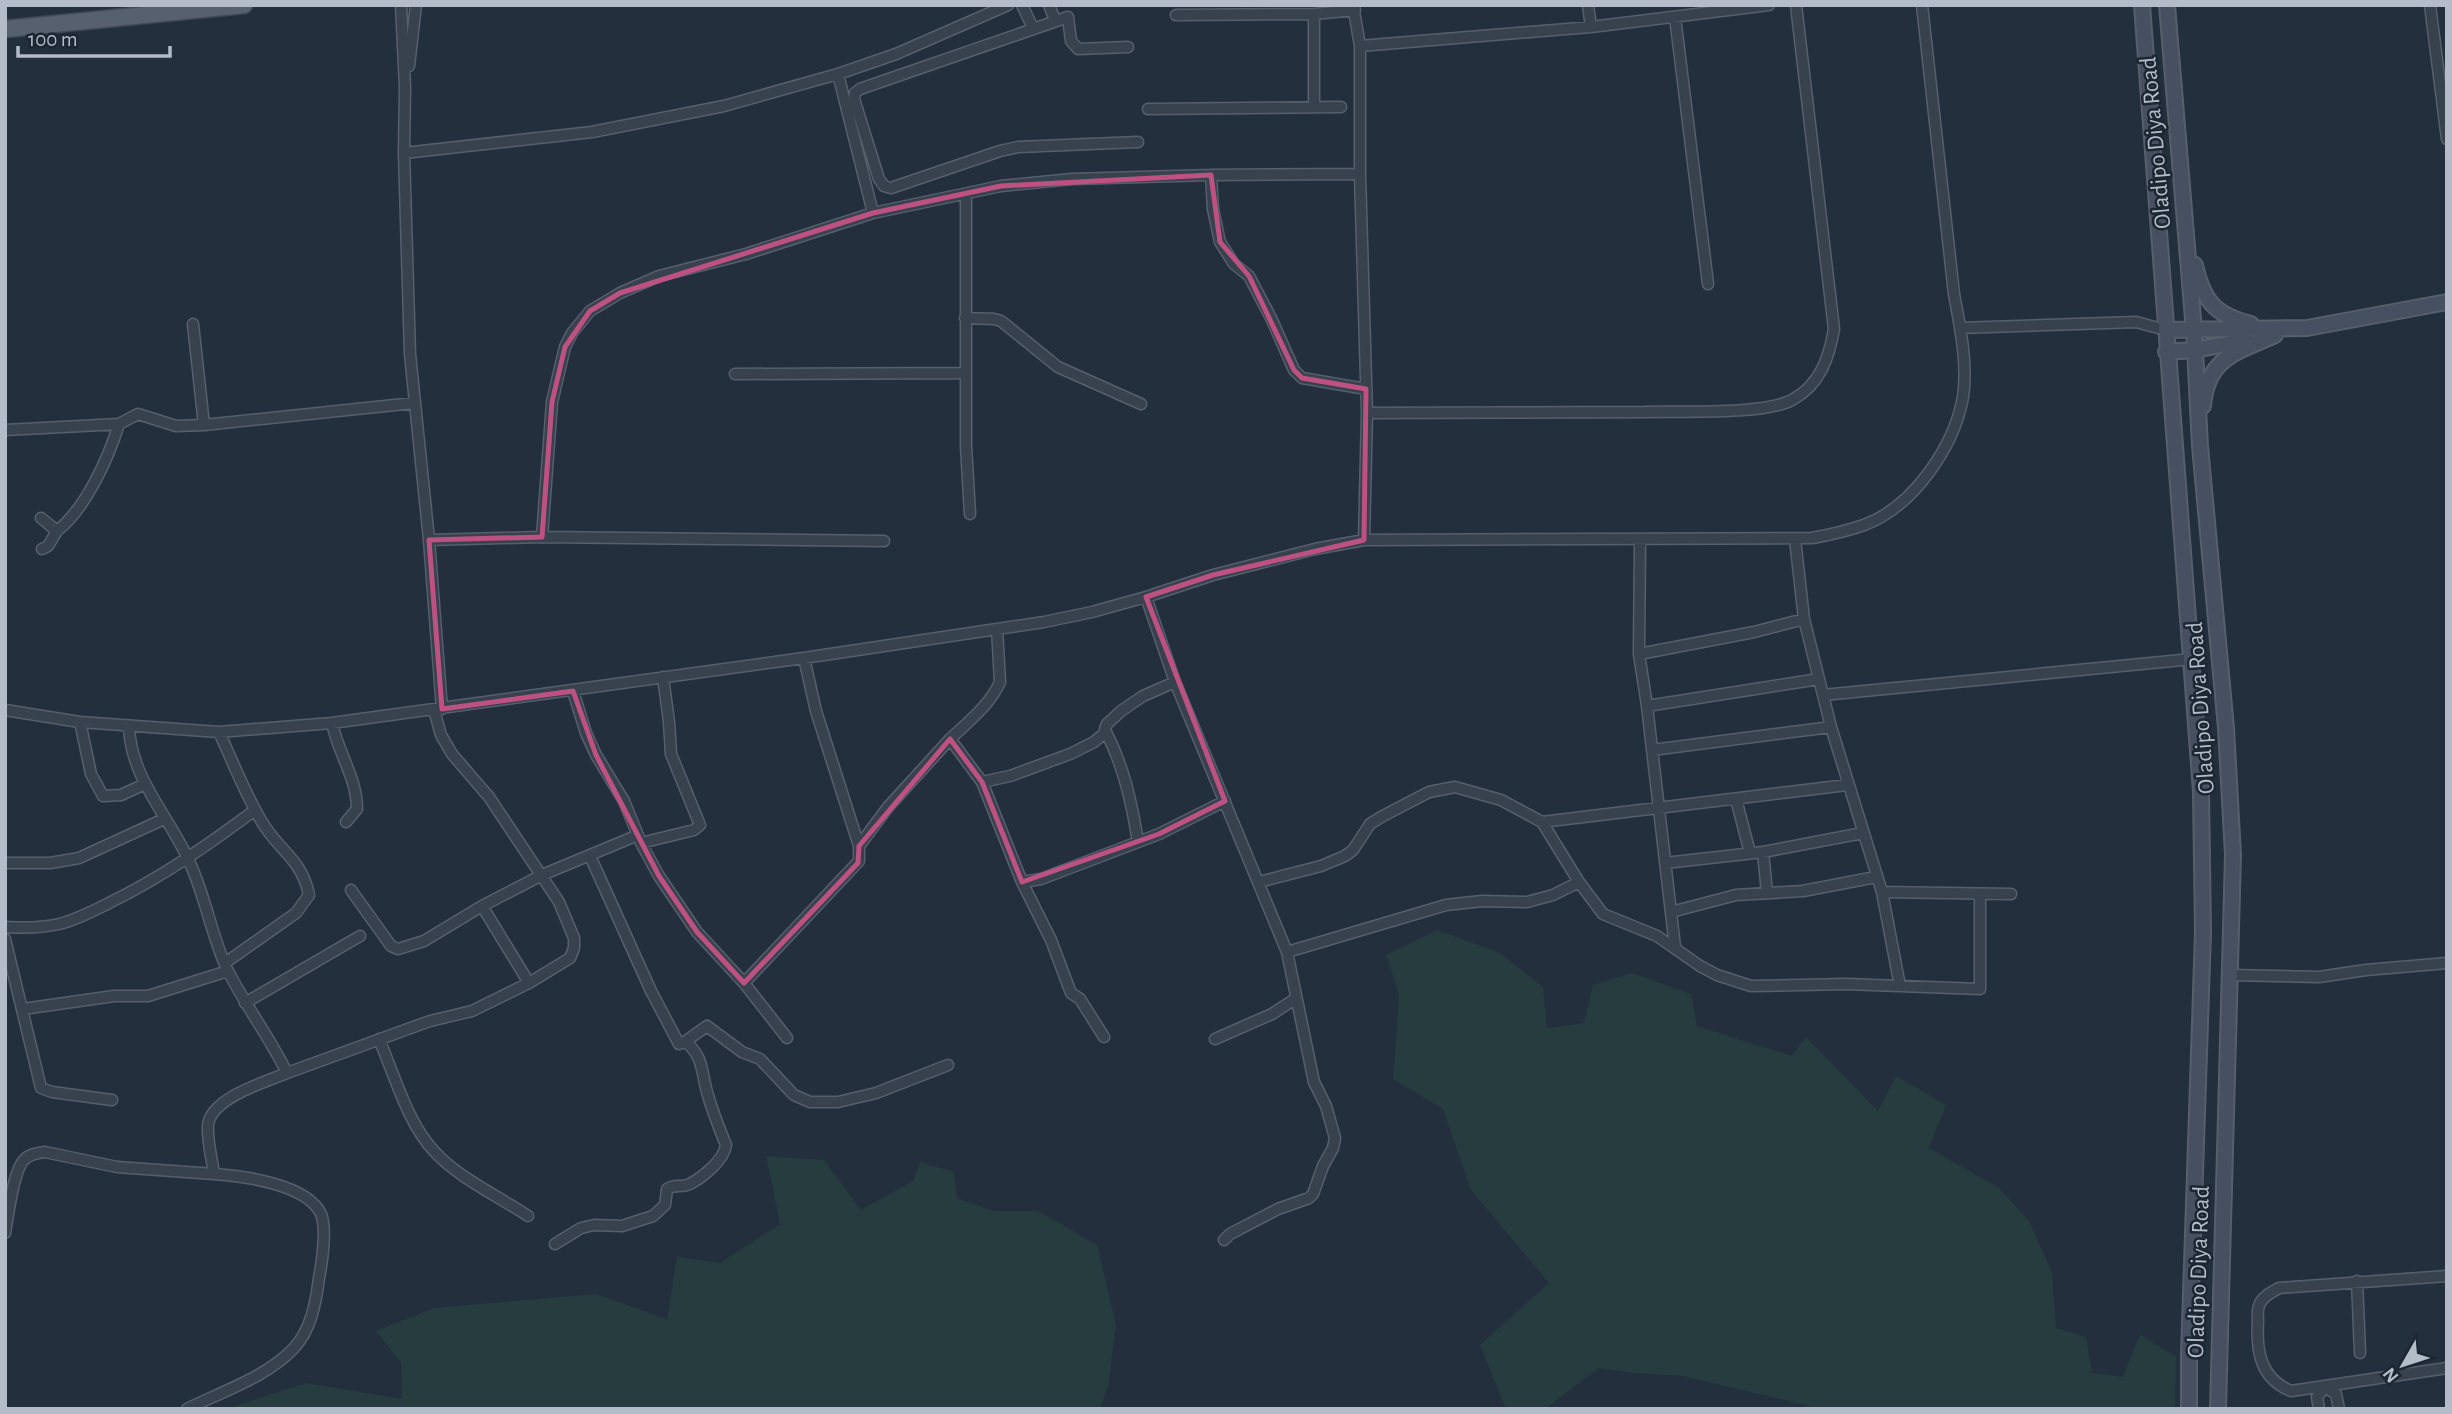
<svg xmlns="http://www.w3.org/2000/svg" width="2452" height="1414" font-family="'Alegreya Sans',sans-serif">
  <rect width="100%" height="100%" fill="#242f3e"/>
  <!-- green -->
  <path fill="#263c3f" d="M1437,930L1500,953L1543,987L1547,1028L1584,1023L1593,985L1632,973L1691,994L1697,1026L1792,1056L1806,1037L1878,1111L1896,1076L1946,1105L1929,1148L1999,1188L2029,1221L2052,1272L2056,1328L2086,1337L2092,1373L2123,1377L2140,1334L2176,1357L2175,1409H1809V1406L1683,1376L1633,1373L1599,1368L1545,1409H1506L1480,1345L1549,1283L1471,1190L1443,1109L1393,1079L1399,995L1386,955Z
    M766,1156L824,1160L861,1210L913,1181L920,1162L954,1172L957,1198L993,1211H1038L1097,1245L1116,1325L1108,1387L1100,1409H226L306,1383L402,1399L401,1363L376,1331L434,1308L596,1294L667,1319L677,1257L720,1263L780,1224Z"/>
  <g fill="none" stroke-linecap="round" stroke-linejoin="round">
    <defs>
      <path id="street" d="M401,5L405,87L404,153L410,354L429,540L442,709
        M1022,5L1033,28
        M1049,5L1055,20
        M1353,5L1360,46V174L1367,413L1364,540
        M1588,5L1591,27
        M2430,5L2447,139
        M1176,15L1314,14L1355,10
        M1675,17L1708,284
        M1360,46L1591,27L1769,5
        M1128,47L1078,49L1071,41L1068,17L860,89L855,93L854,99L879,179L884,186L891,188L1000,151L1018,147L1138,142
        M409,66L416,5
        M838,74L873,213
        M1314,107V14
        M1148,109L1341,107
        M404,153L592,132L724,106L838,74L896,54L1008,5
        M1211,175L1213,209L1220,242L1234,264L1249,276L1271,318L1294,370L1302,378L1366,389
        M966,194V446L970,514
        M965,318L994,319L1001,321L1058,367L1141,404
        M193,324L204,425
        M1960,328L2136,322L2166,330
        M735,374L965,373
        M1367,413C1459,413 1552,412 1644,412C1679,411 1764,415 1792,400C1820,385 1829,358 1834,329L1796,5
        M5,430L119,424
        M41,518L57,531C86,508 108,459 119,424L138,414L176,426L204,425L414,403
        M542,537L552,402L565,347L572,333L590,311L620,293L659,276L746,254L873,213L1001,186L1072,179L1211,175L1360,174
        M1640,539L1639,654L1647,706L1675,947
        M1795,539L1804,619L1831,727L1882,892L1900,986
        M429,540L542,537L884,541
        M42,549L48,546L57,531
        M1146,597L1175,682L1287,952L1314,1082L1326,1106L1335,1138L1333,1148L1323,1166L1313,1194L1309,1198L1278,1209L1230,1234L1224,1240
        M997,629L1000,682C990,705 968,722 950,739L982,782L1022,882L1051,940L1071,993L1080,999L1104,1037
        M1639,654L1754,632L1804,619
        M573,691L586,733L596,755L624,801L641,843L659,876L697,932L744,983L787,1038
        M1823,695L2192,659
        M1647,706L1819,679
        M5,710L80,722L219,732L332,723L804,658L1044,622L1092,612L1146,597L1213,575L1315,549L1364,540L1812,538C1829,535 1847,531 1864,525C1913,507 1954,447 1963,397C1968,363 1960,327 1954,294L1922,5
        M80,722L91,774L103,796L121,795L145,784
        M332,723C338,753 357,778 357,809L346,822
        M129,727C131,779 169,816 189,861C205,895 211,933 226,967C244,1004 269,1036 287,1073C265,1082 211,1098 208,1125C207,1141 212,1159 214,1174C243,1176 307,1184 321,1214C327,1229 322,1263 319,1278C316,1302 311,1330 294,1348C267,1377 223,1391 187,1409
        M219,732C233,762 245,794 262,822C278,850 302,859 309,895L296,913L225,963
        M1106,732C1124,767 1132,804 1138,842
        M1652,750L1831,727
        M982,782L1010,776L1070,754L1094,742L1106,732L1105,729L1107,724L1121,711L1143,696L1175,682
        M1736,799L1750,853
        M1542,822L1847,785
        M641,843L694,830L700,825L671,754L669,722L663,677
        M859,846L888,807L950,739
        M1763,852L1767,893
        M590,856L651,991L679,1044L683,1043L707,1026L742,1052L760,1059L794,1095L810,1102H838L876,1093L948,1065
        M5,863H50L79,858L164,819
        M1665,863L1763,852L1863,833
        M1022,882L1041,879L1159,834L1225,801
        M1259,882L1321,866L1345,856L1353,850L1370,824L1381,817L1429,792L1455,787L1501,800L1542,822L1579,882L1603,914L1657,936L1700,966L1717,975L1751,986L1846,984L1980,989V894
        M351,890L391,946L398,949L424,941L482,906L542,875L638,835
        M1882,892L2011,894
        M482,906L529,983
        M1671,912L1736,895L1803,891L1876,877
        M5,927C23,928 42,928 59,924C76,920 93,911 109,903C162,877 208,845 255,810
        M5,939L41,1088L52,1092L112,1100
        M1287,952L1446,905L1482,901L1527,902L1553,895L1579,882
        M2229,975L2319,977L2366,970L2447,963
        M744,983L859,861V846L816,711L804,658
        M245,1003L360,936
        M23,1009L114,996H148L228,971
        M379,1039C394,1074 408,1124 434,1151C457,1177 498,1196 528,1216
        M1215,1039L1272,1014L1295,999
        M287,1073L430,1021L472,1011L529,983L570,958L574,948V938L559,902L489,797L452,754L441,735L434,710
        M5,1233C8,1217 13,1171 24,1160C29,1154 38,1153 45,1152L117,1167L214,1174
        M555,1244L581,1228L594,1225L622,1226L653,1216L665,1205L667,1189C674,1184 682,1188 690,1184C703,1177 724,1160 726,1145C719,1128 712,1110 707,1092C701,1071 704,1058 686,1042
        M2447,1276L2279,1288C2272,1292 2261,1297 2259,1306C2257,1310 2258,1317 2258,1322C2256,1352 2261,1379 2291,1391L2447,1368
        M2357,1281L2360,1353
        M2319,1409L2317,1397L2325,1387L2336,1394L2339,1409"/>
      <path id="secondary" d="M2142,5L2201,792L2203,932L2189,1354V1409
        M2167,5L2194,331L2200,446L2226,728L2233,855L2218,1409
        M2195,265C2203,300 2214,315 2251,324
        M2166,330L2307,328L2447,302
        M2166,352L2195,350L2247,340
        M2203,406C2207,357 2238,352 2275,335"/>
      <path id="primary" d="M5,29L244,5"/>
    </defs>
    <!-- street casing -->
    <use href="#street" stroke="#565f6c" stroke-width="13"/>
    <!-- secondary casing -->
    <use href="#secondary" stroke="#565f6c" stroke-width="18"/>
    <!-- primary casing -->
    <use href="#primary" stroke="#414a57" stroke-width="19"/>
    <!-- street -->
    <use href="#street" stroke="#38414e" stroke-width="10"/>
    <!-- secondary -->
    <use href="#secondary" stroke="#465061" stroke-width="14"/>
    <!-- primary -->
    <use href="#primary" stroke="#56606e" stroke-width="16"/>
  </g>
  <!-- marked area -->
  <path fill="none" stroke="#bd5182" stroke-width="5" stroke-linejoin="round" d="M1211,175L1220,242L1249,276L1294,370L1302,378L1366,389L1364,540L1213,575L1146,597L1225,801L1159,834L1022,882L982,782L950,739L859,846L858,863L744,983L697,932L659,876L596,755L573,691L442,709L429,540L542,537L552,402L565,347L590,311L620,293L873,213L1001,186Z"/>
  <g text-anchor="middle" stroke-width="5" stroke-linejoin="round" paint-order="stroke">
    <!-- street labels -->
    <g font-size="24" fill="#b4bcc9" stroke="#1d2633">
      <text transform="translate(2155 143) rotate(-95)" y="8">Oladipo Diya Road</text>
      <text transform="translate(2200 708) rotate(-94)" y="8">Oladipo Diya Road</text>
      <text transform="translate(2198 1272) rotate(-88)" y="8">Oladipo Diya Road</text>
    </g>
  </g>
  <!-- border -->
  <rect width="2452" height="1414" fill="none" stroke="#b4bcc9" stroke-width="14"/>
  <!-- north arrow -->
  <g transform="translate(2403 1365) rotate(231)" stroke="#1d2633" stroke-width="5" paint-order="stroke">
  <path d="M0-5L12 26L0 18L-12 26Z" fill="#b4bcc9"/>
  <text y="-10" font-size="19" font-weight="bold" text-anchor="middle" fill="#b4bcc9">N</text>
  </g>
  <!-- scale -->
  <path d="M18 46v10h152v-10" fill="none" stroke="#b4bcc9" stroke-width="3.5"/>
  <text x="28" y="46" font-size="21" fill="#b4bcc9" stroke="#1d2633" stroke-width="5" paint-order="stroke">100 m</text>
</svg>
